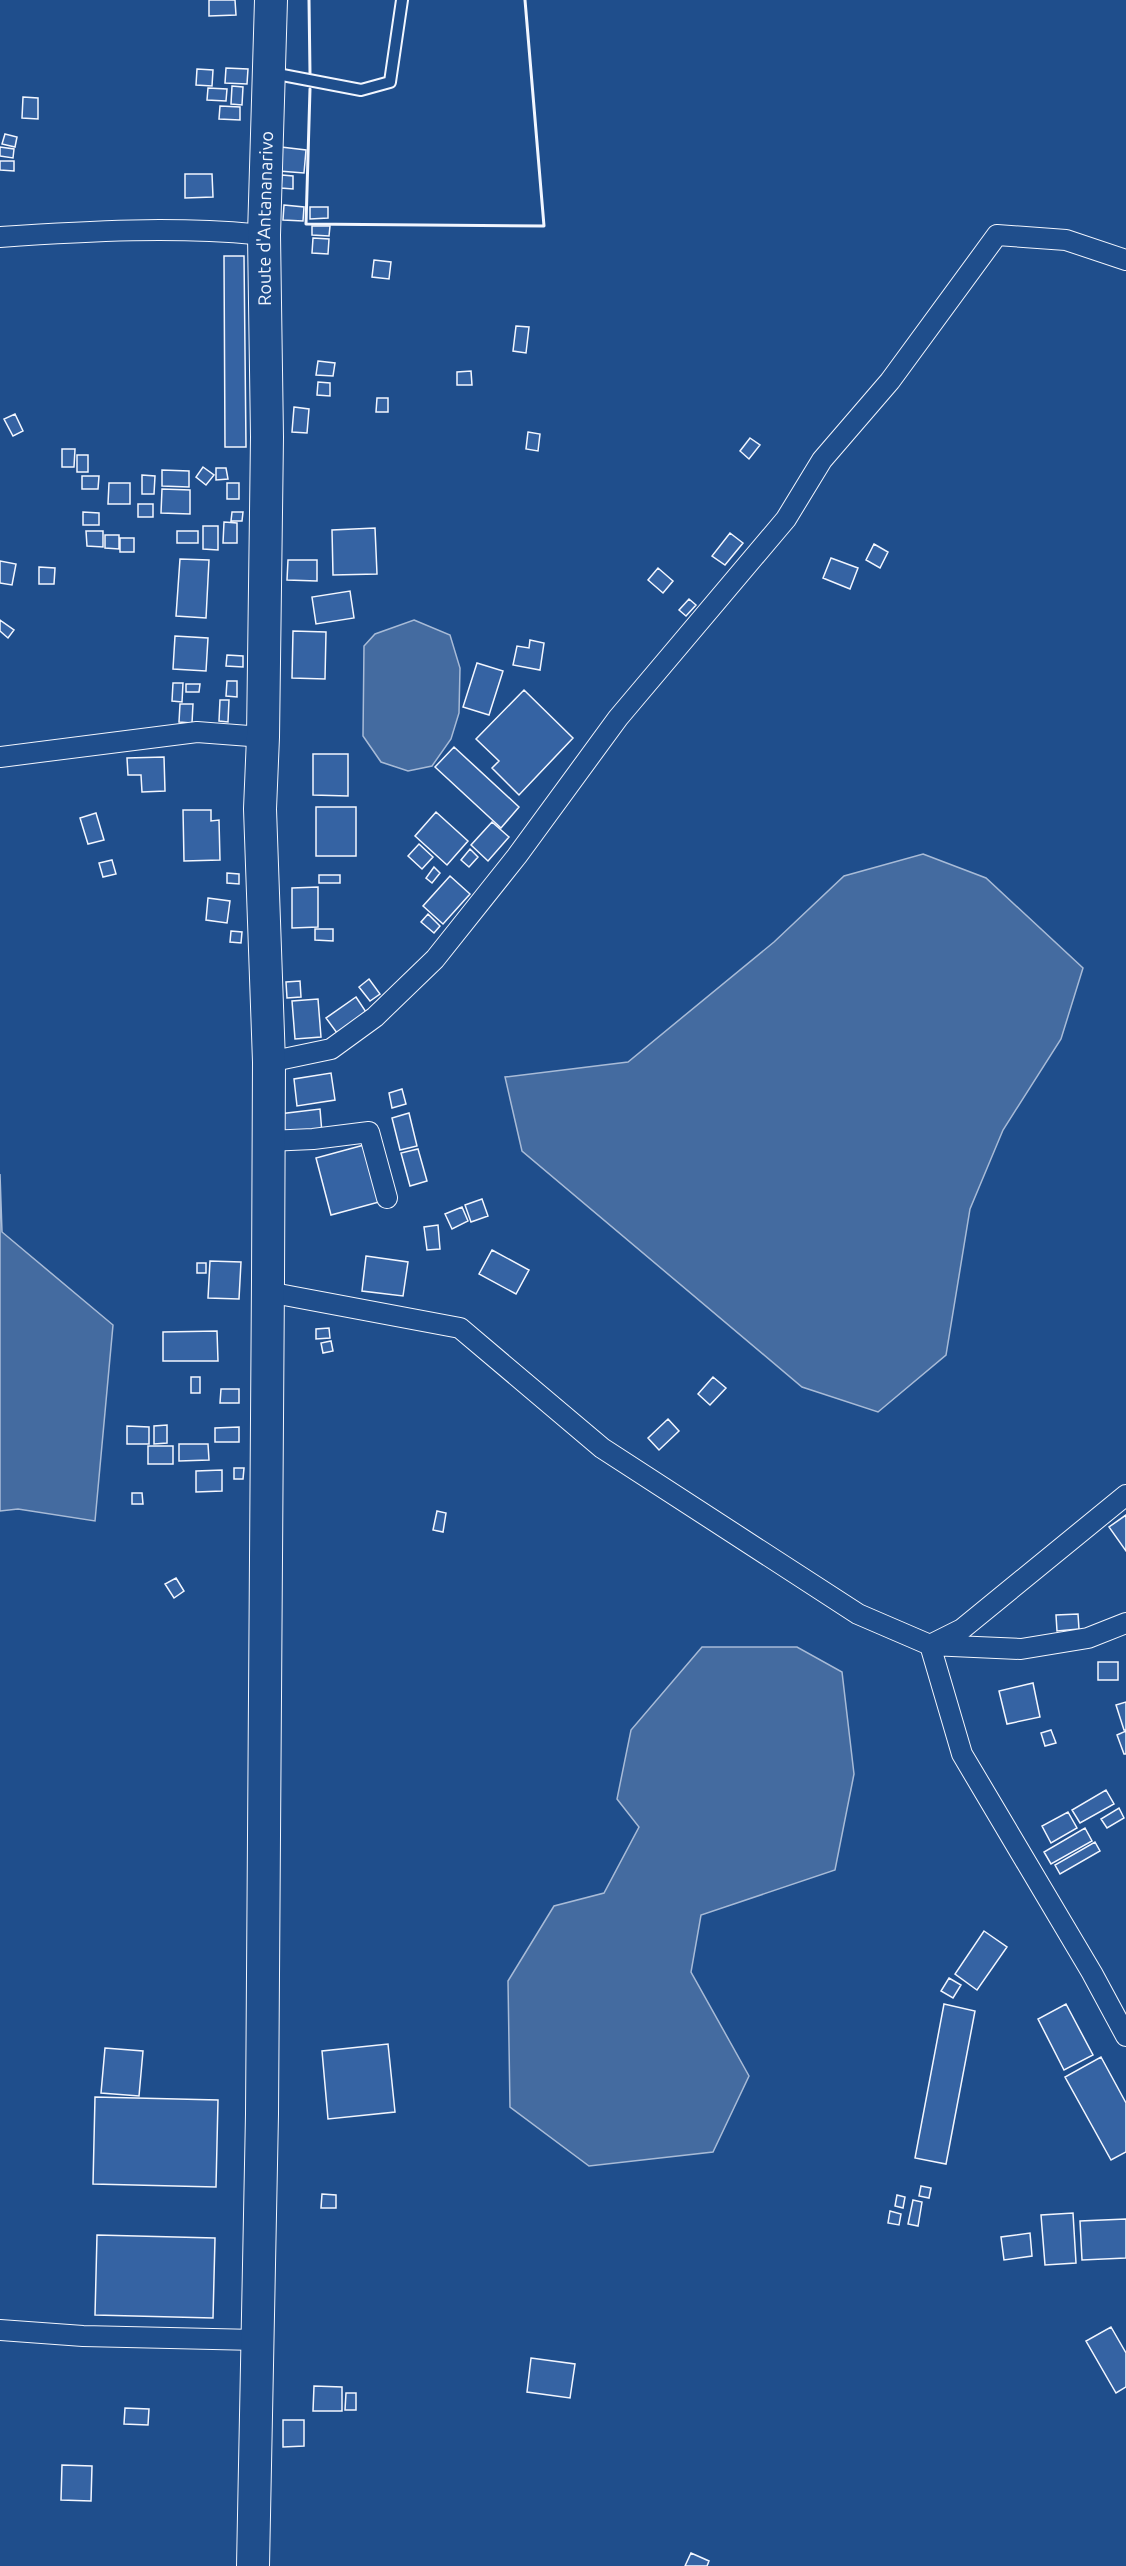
<svg xmlns="http://www.w3.org/2000/svg" width="1126" height="2566" font-family="Ubuntu,sans-serif">
  <rect width="100%" height="100%" fill="#1f4e8c"/>
  <!-- water -->
  <path fill="#446ba0" stroke="#a8bbd7" stroke-width="1.5" d="M414,620L450,635L460,668L459,713L451,739L432,766L408,771L381,762L363,736L364,646L375,634Z
    M923,854L986,878L1083,968L1061,1039L1003,1130L970,1209L946,1355L878,1412L802,1387L522,1151L505,1077L628,1062L774,942L844,876Z
    M0,1174L2,1232L113,1325L95,1521L18,1509L0,1511Z
    M702,1647H797L842,1672L854,1774L835,1870L701,1915L691,1972L749,2076L713,2152L589,2166L510,2107L508,1981L554,1906L604,1893L639,1827L617,1799L631,1730Z"/>
  <!-- building -->
  <path fill="#3563a3" stroke="#f2f6ff" stroke-width="1.5" d="M209,0H235L236,15L209,16Z
    M226,68L248,69L247,84L225,83Z
    M197,69L213,70L212,86L196,85Z
    M232,86L243,87L242,105L231,104Z
    M208,88L227,89L226,101L207,100Z
    M23,97L38,98V119L22,118Z
    M220,106L240,107V120L219,119Z
    M5,134L17,137L15,147L2,144Z
    M0,147L14,149L13,158L0,156Z
    M281,147L306,150L304,173L279,171Z
    M0,161H14V171L0,170Z
    M185,174H212L213,197L185,198Z
    M282,175L293,176V189L281,188Z
    M284,205L304,207L303,221L283,220Z
    M310,207H328V218L310,219Z
    M312,226H330L329,236L312,235Z
    M313,238L329,239L328,254L312,253Z
    M224,256H244L246,447H225Z
    M374,260L391,262L389,279L372,277Z
    M516,326L529,327L526,353L513,351Z
    M318,361L335,363L333,376L316,375Z
    M471,371L472,385H457V372Z
    M318,382L330,383V396L317,395Z
    M377,398H388V412H376Z
    M294,407L309,409L307,433L292,432Z
    M15,414L23,431L13,436L4,419Z
    M528,432L540,434L538,451L526,449Z
    M750,438L760,445L749,459L740,451Z
    M62,449H75L74,467H62Z
    M77,455H88V472H77Z
    M203,467L214,475L206,485L196,477Z
    M216,468H226L228,479L216,480Z
    M162,470L189,471V487L162,486Z
    M142,475L155,476L154,494H142Z
    M82,476H99L98,489H82Z
    M109,483H130V504H108Z
    M227,483H239V499H227Z
    M162,489L190,490V514L161,513Z
    M138,504H153V517H138Z
    M83,512L99,513V525H83Z
    M232,512H243L242,521H231Z
    M224,522L237,523V543H223Z
    M203,526H218V550L203,549Z
    M375,528L377,574L333,575L332,530Z
    M86,531H103V547L87,546Z
    M177,531H198V543H177Z
    M730,533L743,543L725,565L712,556Z
    M105,535H119V549L105,548Z
    M120,538H134V552H120Z
    M874,544L888,552L880,568L866,560Z
    M831,558L858,568L850,589L823,578Z
    M180,559L209,560L206,618L176,616Z
    M288,560H317V581L287,580Z
    M0,561L16,564L12,585L0,583Z
    M39,567L55,568L54,584H39Z
    M658,568L673,581L663,593L648,580Z
    M350,591L354,618L316,624L312,597Z
    M689,599L696,605L686,616L679,610Z
    M0,620L14,630L8,638L0,631Z
    M293,631L326,632L325,679L292,678Z
    M175,636L208,638L206,671L173,669Z
    M530,640L544,643L540,670L513,665L517,646L529,648Z
    M227,655L243,656V667L226,666Z
    M477,663L503,671L489,715L463,707Z
    M227,681H237V697L226,696Z
    M173,683H183L182,702L172,701Z
    M186,684H200L199,692H186Z
    M524,690L573,738L519,795L492,768L499,761L476,739Z
    M220,700H229L228,722L219,721Z
    M180,704H193L192,723L179,722Z
    M454,747L519,807L501,828L435,767Z
    M313,754H348V796L313,795Z
    M164,757L165,791L142,792L141,775H128L127,758Z
    M316,807H356V856H316Z
    M183,810H211V821L219,820L220,860L184,861Z
    M436,812L468,841L447,865L415,836Z
    M96,813L104,840L88,844L80,818Z
    M492,822L509,837L488,861L471,845Z
    M419,844L433,857L422,869L408,856Z
    M470,849L478,857L469,867L461,860Z
    M112,860L116,874L103,877L99,863Z
    M434,867L440,873L432,883L426,878Z
    M227,873L239,874V884L227,883Z
    M319,875H340V883H319Z
    M450,876L470,894L443,924L423,906Z
    M318,887V927L292,928V888Z
    M208,898L230,901L227,923L206,920Z
    M428,914L440,926L434,933L421,922Z
    M315,929H333V941L315,940Z
    M231,931L242,932L241,943L230,942Z
    M369,979L380,994L370,1001L359,987Z
    M300,981L301,997L287,998L286,982Z
    M356,997L366,1012L337,1033L326,1018Z
    M318,999L321,1037L295,1039L292,1001Z
    M331,1073L335,1100L297,1106L294,1079Z
    M402,1089L406,1104L392,1108L389,1093Z
    M320,1109L322,1133L285,1137L279,1114Z
    M409,1113L417,1146L400,1150L392,1118Z
    M364,1145L379,1202L331,1215L316,1158Z
    M418,1149L427,1181L410,1186L401,1153Z
    M482,1199L488,1216L471,1222L465,1205Z
    M462,1207L468,1221L452,1229L445,1214Z
    M438,1225L440,1249L427,1250L424,1227Z
    M492,1250L529,1270L516,1294L479,1274Z
    M366,1256L408,1262L403,1296L362,1291Z
    M210,1261L241,1262L239,1299L208,1298Z
    M197,1263H206V1273H197Z
    M329,1328L330,1338L316,1339V1329Z
    M217,1331L218,1361H163V1332Z
    M331,1341L333,1351L323,1353L321,1343Z
    M191,1377H200V1393H191Z
    M713,1377L726,1388L710,1405L698,1394Z
    M221,1389H239V1403H220Z
    M668,1419L679,1431L659,1450L648,1438Z
    M167,1425V1443L154,1444V1426Z
    M127,1426L149,1427V1444H127Z
    M239,1427V1442H215V1428Z
    M179,1444H208L209,1460L179,1461Z
    M148,1446H173V1464H148Z
    M234,1468H244L243,1479H234Z
    M222,1470V1491L196,1492V1471Z
    M132,1493H142L143,1504H132Z
    M437,1511L446,1513L443,1532L433,1530Z
    M1126,1515V1551L1109,1527Z
    M176,1578L184,1591L174,1598L165,1584Z
    M1078,1614L1079,1629L1057,1631L1056,1615Z
    M1098,1662H1118V1680H1098Z
    M1033,1683L1040,1717L1007,1724L999,1691Z
    M1126,1702V1730H1124L1116,1705Z
    M1051,1730L1056,1743L1045,1746L1041,1733Z
    M1126,1731V1754H1124L1117,1735Z
    M1106,1790L1114,1804L1080,1823L1072,1810Z
    M1119,1808L1124,1818L1107,1828L1101,1819Z
    M1068,1812L1077,1828L1051,1843L1042,1826Z
    M1085,1828L1092,1841L1051,1864L1044,1852Z
    M1095,1842L1100,1851L1060,1874L1055,1865Z
    M984,1931L1007,1947L977,1990L955,1974Z
    M949,1978L961,1985L953,1998L941,1991Z
    M944,2004L975,2011L946,2164L915,2158Z
    M1066,2004L1093,2055L1064,2070L1038,2019Z
    M388,2044L395,2112L328,2119L322,2051Z
    M105,2048L143,2051L139,2096L101,2093Z
    M1101,2057L1126,2103V2152L1111,2160L1065,2077Z
    M95,2097L218,2100L216,2187L93,2184Z
    M921,2186L931,2188L929,2198L919,2196Z
    M322,2194L336,2195V2208H321Z
    M897,2195L905,2197L903,2208L895,2206Z
    M913,2200L922,2202L918,2226L908,2224Z
    M890,2211L901,2214L899,2225L888,2223Z
    M1073,2213L1076,2263L1045,2265L1041,2215Z
    M1126,2219V2258L1082,2260L1080,2221Z
    M1030,2233L1032,2256L1004,2260L1001,2237Z
    M97,2235L215,2238L213,2318L95,2315Z
    M1111,2327L1126,2353V2387L1116,2393L1086,2341Z
    M531,2358L575,2364L570,2398L527,2392Z
    M314,2386L342,2387V2411H313Z
    M346,2393H356V2410H345Z
    M125,2408L149,2409L148,2425L124,2424Z
    M283,2420H304V2446L283,2447Z
    M62,2465L92,2466L91,2501L61,2500Z
    M691,2553L709,2561L707,2566H685Z"/>
  <g fill="none" stroke-linecap="round" stroke-linejoin="round">
    <defs>
      <path id="lane" d="M272,73L361,90L390,82L402,0"/>
      <path id="street" d="M0,237C88,231 176,226 264,235
        M0,757L197,732L263,737
        M269,1062L331,1049L375,1017L435,959L517,856L618,718L786,519L822,460L890,381L997,235L1066,240L1126,260
        M268,1141L313,1139L369,1132L387,1198
        M268,1292L460,1328L602,1448L858,1614L930,1645L1021,1649L1088,1638L1126,1623
        M1126,1495L962,1629L930,1645L962,1754L1092,1973L1126,2036
        M0,2330L83,2336L258,2340"/>
      <g id="primary">
        <path id="s1" d="M253,2566L262,2114L268,1280L269,1062L260,809L263,737L267,437L264,235L271,0"/>
      </g>
    </defs>
    <!-- lane casing -->
    <use href="#lane" stroke="#f2f6ff" stroke-width="14"/>
    <!-- street casing -->
    <use href="#street" stroke="#f2f6ff" stroke-width="22"/>
    <!-- primary casing -->
    <use href="#primary" stroke="#f2f6ff" stroke-width="34"/>
    <!-- lane -->
    <use href="#lane" stroke="#1f4e8c" stroke-width="10"/>
    <!-- street -->
    <use href="#street" stroke="#1f4e8c" stroke-width="20"/>
    <!-- primary -->
    <use href="#primary" stroke="#1f4e8c" stroke-width="32"/>
    <!-- wall -->
    <path stroke="#f2f6ff" stroke-width="3" d="M309,0L310,73
      M310,89L306,224L544,226L525,0"/>
  </g>
  <g text-anchor="middle" stroke-width="4.5" stroke-linejoin="round" paint-order="stroke">
    <!-- street labels -->
    <g font-size="18" fill="#f2f6ff" stroke="#1f4e8c">
      <text dy="6" stroke="none"><textPath href="#s1" startOffset="2348">Route d'Antananarivo</textPath></text>
    </g>
  </g>
</svg>
